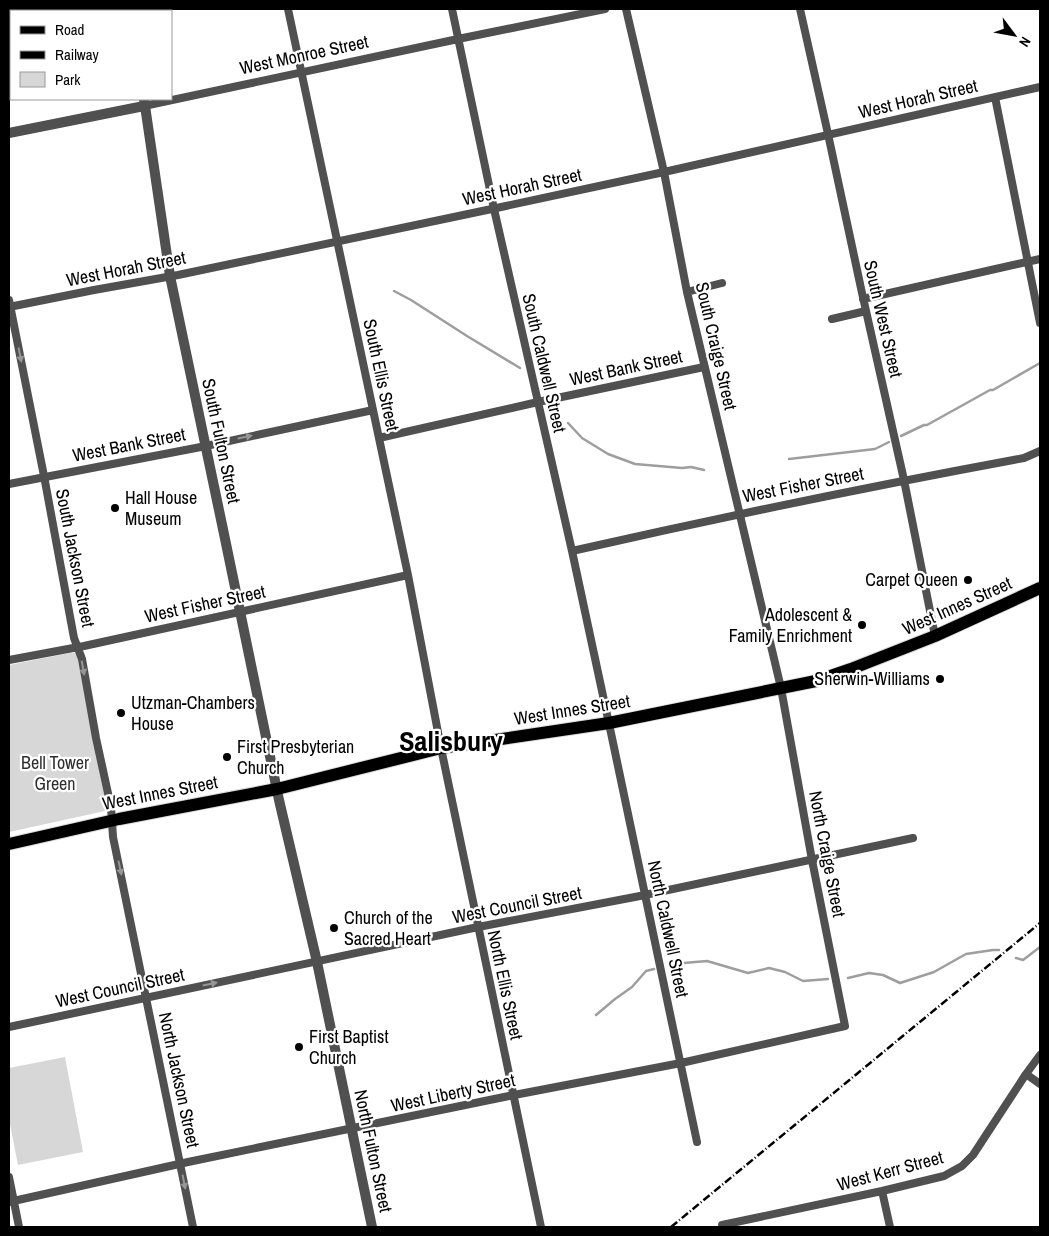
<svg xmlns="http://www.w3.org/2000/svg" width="1049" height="1236" font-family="'Archivo Narrow',sans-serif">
  <rect width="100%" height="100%" fill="#fff"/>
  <!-- green -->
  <path fill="#d7d7d7" d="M70,653H75L78,655L107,797V809L105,811L9,832V665Z
    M65,1057L83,1152L18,1165L9,1119V1068Z"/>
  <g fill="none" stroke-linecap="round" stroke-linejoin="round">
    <!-- stream -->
    <path stroke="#9e9e9e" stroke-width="2.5" d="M394,291L411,300L467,336L520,368
      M568,423L582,438L608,454L635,464L682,468L691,467L704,470
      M901,436L924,425H927L990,390H993L1040,363
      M789,459L875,449L889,442
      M1016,958L1023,960L1040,947
      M672,964L707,961L748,973L769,968L785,972L803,981L828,979
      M848,978L869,973L883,975L900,983L934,972L966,954L993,950H999
      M596,1015L615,999L632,987L646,971L654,969"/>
    <defs>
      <path id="primary" d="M9,844L119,819L277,789L441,748L609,723L816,681L851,669L935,636L1040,588"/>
    </defs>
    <!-- primary casing -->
    <use href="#primary" stroke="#dbdbdb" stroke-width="14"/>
    <!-- minor -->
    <path stroke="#505050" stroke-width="8" d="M288,9L408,575L441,748L541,1227
      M452,9L494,209L572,551L611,733L697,1142
      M800,9L828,134L862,293L904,480L935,636
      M995,97L1040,323
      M144,106L458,39L605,9
      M687,292L722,283
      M863,299L1040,259
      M9,300L44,476L74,638L82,659L96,738L111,807L113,837L193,1227
      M9,307L94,290L178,275L487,210L664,172L1040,87
      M832,319L866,311
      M379,438L538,402L704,367
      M9,484L206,446L373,410
      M572,551C722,517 872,486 1024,458L1040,451
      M9,660L84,646L408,575
      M9,1027L478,927L640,896L913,838
      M1026,1074L1040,1084
      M9,1177L19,1227
      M882,1191L890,1227
      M9,1202L188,1162L509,1096L681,1063L845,1026L812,860L781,688L687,292L664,172L626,9
      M722,1227V1225L882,1191L944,1176L962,1166L973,1155L1026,1074L1040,1055"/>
    <!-- tertiary -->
    <path stroke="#505050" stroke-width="10" d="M134,9L135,11
      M144,99L170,276L224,534L279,800L317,962L372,1227
      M9,133L144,106"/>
    <!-- primary -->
    <use href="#primary" stroke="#000" stroke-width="12"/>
    <!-- rail -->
    <path stroke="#000" stroke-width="2.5" stroke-dasharray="8 2.5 1 2.5" stroke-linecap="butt" d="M671,1227L1040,923"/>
  </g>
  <!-- one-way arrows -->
  <defs><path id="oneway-solid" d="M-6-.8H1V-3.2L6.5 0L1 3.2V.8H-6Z" transform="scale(1.25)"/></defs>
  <g fill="#969696">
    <use href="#oneway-solid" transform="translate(20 355) rotate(79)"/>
    <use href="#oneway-solid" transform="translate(245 437) rotate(-12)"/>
    <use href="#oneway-solid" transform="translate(83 668) rotate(80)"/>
    <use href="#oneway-solid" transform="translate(120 868) rotate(78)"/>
    <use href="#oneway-solid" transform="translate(210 984) rotate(-12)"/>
    <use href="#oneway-solid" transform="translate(184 1182) rotate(79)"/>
  </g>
  <!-- markers -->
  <g fill="#000" stroke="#fff" stroke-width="2">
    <circle cx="115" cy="508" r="5"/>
    <circle cx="968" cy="580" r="5"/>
    <circle cx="862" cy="625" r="5"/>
    <circle cx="940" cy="679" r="5"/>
    <circle cx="121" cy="713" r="5"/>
    <circle cx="227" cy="757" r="5"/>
    <circle cx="334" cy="928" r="5"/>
    <circle cx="299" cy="1047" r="5"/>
  </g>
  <g text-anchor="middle" stroke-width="4.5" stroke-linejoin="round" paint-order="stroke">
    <!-- street labels -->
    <g font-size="18" fill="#000" stroke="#fff">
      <text transform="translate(304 55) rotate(-12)" y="6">West Monroe Street</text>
      <text transform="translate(918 99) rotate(-13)" y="6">West Horah Street</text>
      <text transform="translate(522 187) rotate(-12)" y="6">West Horah Street</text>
      <text transform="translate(126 269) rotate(-11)" y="6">West Horah Street</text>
      <text transform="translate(883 319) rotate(77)" y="6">South West Street</text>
      <text transform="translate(716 346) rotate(77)" y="6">South Craige Street</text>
      <text transform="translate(544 363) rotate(77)" y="6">South Caldwell Street</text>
      <text transform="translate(626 368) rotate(-12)" y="6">West Bank Street</text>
      <text transform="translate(381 375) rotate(78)" y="6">South Ellis Street</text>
      <text transform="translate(221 441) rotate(78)" y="6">South Fulton Street</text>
      <text transform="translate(129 445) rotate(-11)" y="6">West Bank Street</text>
      <text transform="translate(803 485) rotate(-11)" y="6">West Fisher Street</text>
      <text transform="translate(75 558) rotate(79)" y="6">South Jackson Street</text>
      <text transform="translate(205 604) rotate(-12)" y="6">West Fisher Street</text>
      <text transform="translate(957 606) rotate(-24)" y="6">West Innes Street</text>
      <text transform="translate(572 710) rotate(-9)" y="6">West Innes Street</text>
      <text transform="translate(160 793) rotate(-11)" y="6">West Innes Street</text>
      <text transform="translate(827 854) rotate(79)" y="6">North Craige Street</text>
      <text transform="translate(517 905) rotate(-11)" y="6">West Council Street</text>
      <text transform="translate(668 929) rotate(78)" y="6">North Caldwell Street</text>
      <text transform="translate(505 985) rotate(78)" y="6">North Ellis Street</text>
      <text transform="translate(120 988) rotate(-12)" y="6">West Council Street</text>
      <text transform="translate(179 1080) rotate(78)" y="6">North Jackson Street</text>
      <text transform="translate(453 1093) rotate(-12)" y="6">West Liberty Street</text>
      <text transform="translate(373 1151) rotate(78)" y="6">North Fulton Street</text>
      <text transform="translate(890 1171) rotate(-15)" y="6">West Kerr Street</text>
    </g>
    <!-- poi labels -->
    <g font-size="18" fill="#000" stroke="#fff" text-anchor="start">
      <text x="125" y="504">Hall House<tspan x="125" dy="21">Museum</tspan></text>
      <text x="958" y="586" text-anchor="end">Carpet Queen</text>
      <text x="852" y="621" text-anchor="end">Adolescent &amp;<tspan x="852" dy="21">Family Enrichment</tspan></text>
      <text x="930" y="685" text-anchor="end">Sherwin-Williams</text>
      <text x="131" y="709">Utzman-Chambers<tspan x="131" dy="21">House</tspan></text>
      <text x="237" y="753">First Presbyterian<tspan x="237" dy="21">Church</tspan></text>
      <text x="344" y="924">Church of the<tspan x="344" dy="21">Sacred Heart</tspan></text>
      <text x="309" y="1043">First Baptist<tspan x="309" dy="21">Church</tspan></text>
    </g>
    <!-- park labels -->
    <g font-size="18" fill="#2e2e2e" stroke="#fff">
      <text x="55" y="769">Bell Tower<tspan x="55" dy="21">Green</tspan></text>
    </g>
    <!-- town labels -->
    <g font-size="28" font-weight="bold" fill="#000" stroke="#fff">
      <text x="451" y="751">Salisbury</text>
    </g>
  </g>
  <!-- border -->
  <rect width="1049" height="1236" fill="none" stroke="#000000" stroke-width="20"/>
  <!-- legend -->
  <rect x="10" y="10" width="162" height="90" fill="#ffffff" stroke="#999999"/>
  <rect x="20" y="26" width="25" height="8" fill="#000000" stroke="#999999"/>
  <text x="55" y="35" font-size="15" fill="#000000">Road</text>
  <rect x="20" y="51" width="25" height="8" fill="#000000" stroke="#999999"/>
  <text x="55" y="60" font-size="15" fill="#000000">Railway</text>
  <rect x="20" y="72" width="25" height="15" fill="#d7d7d7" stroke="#999999"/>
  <text x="55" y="85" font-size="15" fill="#000000">Park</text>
  <!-- north arrow -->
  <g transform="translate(1014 35) rotate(122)" stroke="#ffffff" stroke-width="4" paint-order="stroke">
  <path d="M0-4L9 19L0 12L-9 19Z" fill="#000000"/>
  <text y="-8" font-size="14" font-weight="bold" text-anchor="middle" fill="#000000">N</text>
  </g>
</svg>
